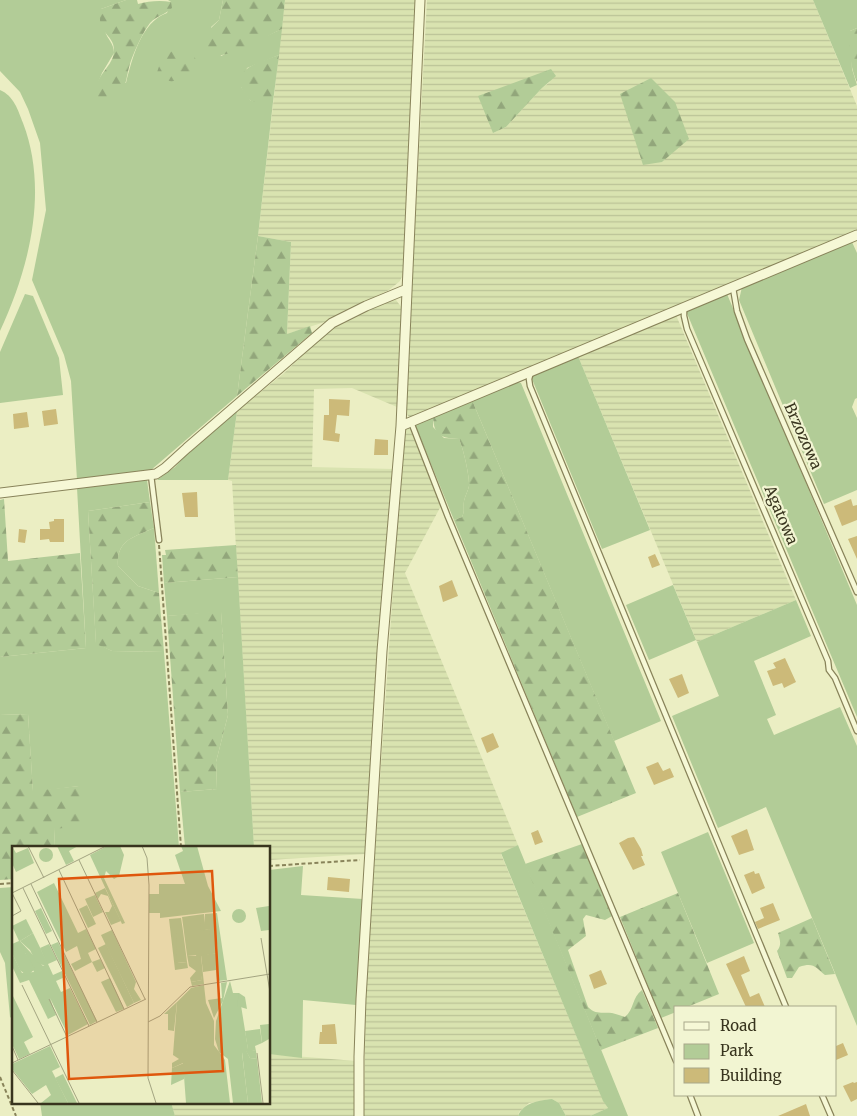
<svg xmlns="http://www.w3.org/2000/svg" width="857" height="1116" font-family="Merriweather,serif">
  <defs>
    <pattern id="farmland-rules" width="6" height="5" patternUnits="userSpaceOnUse" patternTransform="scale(1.25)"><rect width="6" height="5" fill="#d9e3b0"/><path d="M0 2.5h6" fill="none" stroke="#bbc397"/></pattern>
    <pattern id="forest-firs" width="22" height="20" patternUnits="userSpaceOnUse" patternTransform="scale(1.25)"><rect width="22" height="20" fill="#b2cc97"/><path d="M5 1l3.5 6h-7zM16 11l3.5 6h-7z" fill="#92a67b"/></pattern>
  </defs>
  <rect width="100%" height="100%" fill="#ebeec3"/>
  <!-- farmland -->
  <path fill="url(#farmland-rules)" fill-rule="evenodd" d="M285,0H415L404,272L400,281L389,290L349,309L328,321L287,334L291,242L258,236Z
    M427,0H813L857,106V232L413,418L409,417L405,412ZM551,70L550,82L542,88L506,127L493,133ZM651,79L671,153L662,162Z
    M396,300L402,308L397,407L352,388L314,389L312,467L394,469L366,854L269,860V847H254L232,481L228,480L237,411L283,374L326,333L353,315L387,301Z
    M676,315L796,600L697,642L578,356Z
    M409,427L442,504L405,573L518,845L501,854L603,1100L608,1108L590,1116H566L559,1103L552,1099L529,1103L519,1112L518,1116H364L366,984L404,428Z
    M269,1054L356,1061L355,1116H175L171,1102H269Z"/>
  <!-- green -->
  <path fill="#b2cc97" d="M0,0H126L101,9C102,16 103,24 105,31C107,39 114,43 114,53L102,73L98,83H126C132,59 141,22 167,13L171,2L168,0H223L219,20L211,27L221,56L282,29L279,55L247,68L241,87L251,101L273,102L258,236L237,396L151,470L77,480L71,381L64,355L32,280L46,210L40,143L28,109L20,92L0,71Z
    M813,0H857V28L850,31L852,69L857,85L850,88Z
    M0,90C14,96 18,110 23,123C49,191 29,269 0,331Z
    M852,242L857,253V398L855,399L852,407L857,418V490L824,504L739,300L742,287Z
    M25,294L33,296L59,358L63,395L0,403V352Z
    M727,294L857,605V717L686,311Z
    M578,356L650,530L602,549L532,379L533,375Z
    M517,382L521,383L661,721L614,741L472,400Z
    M237,411L228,480H157L175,467L191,449Z
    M433,417V427L444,438L459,439C463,447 470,477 469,486C468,491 465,496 464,501C463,507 465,511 462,517L454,520L415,425Z
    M147,480L150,502L88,511L96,643L112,651L164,652L179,847H55L54,829L79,786L33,792L28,714L0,715V657L86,648L77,488Z
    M154,528L159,593L138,586L118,566C116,540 134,537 154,528Z
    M238,577L254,847H185L180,792L217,789L216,762L228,715L221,612L167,616L164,583Z
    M673,585L696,640L649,660L626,605Z
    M796,600L811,636L754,661L776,715L767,719L774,735L840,707L857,746V1026L766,807L718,828L672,716L719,696L697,642Z
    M708,832L754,943L707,963L661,852Z
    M518,845L628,1116H590L608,1108L603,1101L501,853Z
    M303,866L301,895L363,899L356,1005L303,1000L302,1058L269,1054V870Z
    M14,887V1020L10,1017L5,963L0,952V888Z
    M552,1099L559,1103L566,1116H518C524,1102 538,1101 552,1099Z
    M40,1102H171L175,1116H42Z"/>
  <!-- forest -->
  <path fill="url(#forest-firs)" d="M126,0H137L138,4C148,1 161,0 171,2L172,8C165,15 156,16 150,23C143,32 136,48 132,58C125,76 129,86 115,101L108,102L98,97C91,76 113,69 114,51C115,34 95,34 101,9Z
    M223,0H285L282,29C262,38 232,58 212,55L207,49L205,34L219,20Z
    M857,28V82C850,68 849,47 850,31Z
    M185,47L192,50C200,67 197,76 178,80C176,80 173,82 170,81C167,81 163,77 160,76L156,77C160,59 167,50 185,47Z
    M279,55L273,102L259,103L251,101C222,71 255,64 279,55Z
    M551,69L556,76L542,88L506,127L493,133L478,96Z
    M651,78L675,102L689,139L662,162L643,165L620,94Z
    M258,236L291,242L287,334L310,326L312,333L237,396Z
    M472,400L636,793L577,817L454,520L462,517C465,511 463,507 464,501C465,496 468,491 469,486C470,477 463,447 459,439C441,438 434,436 433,417Z
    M4,499L8,561L80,553L86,648L0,657V500Z
    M150,502L154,528C134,537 116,540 118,566L138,586L159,593L164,652L112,651L96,644L88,511Z
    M236,545L238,577L164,583L162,555H166L165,550Z
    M221,611L228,715L216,762L217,789L180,792L167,616Z
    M28,714L33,791L79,786L82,826L54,829L55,847H14V879L0,880V715Z
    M582,844L612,916L605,920L586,915L583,919L586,936L568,950L588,1007C596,1015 602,1012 612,1013C617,1014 621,1016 625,1017C634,1010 632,997 642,990L658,1028L601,1050L525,864Z
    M678,893L719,994L687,1007H676V1012L661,1018L620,917Z
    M812,918L835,974L825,975C815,967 814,962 799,967L792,978H787L777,951C782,945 780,940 778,933Z"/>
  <!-- building -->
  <path fill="#ccba79" d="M329,399L350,400L349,416L337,415L335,433L340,434L339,442L323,440L324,415H329Z
    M56,409L58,424L44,426L42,411Z
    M27,412L29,427L14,429L13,414Z
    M375,439L388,440V455H374Z
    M197,492L198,517H185L182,493Z
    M851,499L853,506L857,505V520L842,526L834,506Z
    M54,519H64V542H50L49,539L40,540V529H50L49,522L54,521Z
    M19,529L27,530L25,543L18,542Z
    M857,536V559L848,539Z
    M655,554L660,565L652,568L648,557Z
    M452,580L458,596L443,602L439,586Z
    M785,658L796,682L784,688L782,683L773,686L767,671L776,668L773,663Z
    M682,674L689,693L678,698L669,679Z
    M493,733L499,747L487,753L481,738Z
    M658,762L663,771L670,768L674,777L654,785L646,767Z
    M747,829L754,850L739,855L731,836Z
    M538,830L543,842L535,845L531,833Z
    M634,837L641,849L643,856H641L645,865L633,870L619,843L628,838Z
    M754,871L755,874L759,873L765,888L752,894L744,875Z
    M328,877L350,879L349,892L327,890Z
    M773,903L780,920L758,929L755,922L764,918L760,908Z
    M744,956L750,971L741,975L750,997L759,993L765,1007H746L726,964Z
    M601,970L607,984L594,989L589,975Z
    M335,1024L337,1044H319L320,1032H322V1025Z
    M843,1043L848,1055L836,1060V1046Z
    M853,1082L854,1083L857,1082V1099L851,1102L843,1086Z
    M806,1104L810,1116H778Z"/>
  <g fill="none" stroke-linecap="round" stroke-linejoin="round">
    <defs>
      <path id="lane" d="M733,288L737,311L747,339L857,592
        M684,308V316L687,329L828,661L829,670L835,678L857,731
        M531,372L529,379L530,386L786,1007
        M411,422L448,517L676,1061
        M151,475L159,540
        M690,1095L698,1116
        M822,1095L831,1116"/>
      <path id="street" d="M401,426L857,235
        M0,493L156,474L165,468L187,448L332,323L366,306L407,289
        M359,1116V1057L361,999L382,651L401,426L420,0"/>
    </defs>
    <!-- lane casing -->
    <use href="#lane" stroke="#88835a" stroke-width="7"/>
    <!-- street casing -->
    <use href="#street" stroke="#88835a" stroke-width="11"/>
    <!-- path -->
    <path stroke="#88835a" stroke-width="2" stroke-dasharray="4 2.5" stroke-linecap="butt" d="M159,545L181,847
      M269,866L360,860
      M0,884L14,883
      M0,1077L16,1116"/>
    <!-- lane -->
    <use href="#lane" stroke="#f6f8d6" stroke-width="4.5"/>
    <!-- street -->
    <use href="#street" stroke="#f6f8d6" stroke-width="9"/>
  </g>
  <g text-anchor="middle" stroke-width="4.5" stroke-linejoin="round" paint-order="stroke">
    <!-- street labels -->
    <g font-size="15" fill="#38341e" stroke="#f2f5d2">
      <text transform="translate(803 436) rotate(66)" y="5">Brzozowa</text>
      <text transform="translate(781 515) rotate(67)" y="5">Agatowa</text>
    </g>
  </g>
  <!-- overview -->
  <g transform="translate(12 846)">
    <rect width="258" height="258" fill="#ebeec3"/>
    <path d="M0,0L4,7L16,2L22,17L4,26L0,17ZM45,0H66L57,5L62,15L54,19ZM95,0H108L112,9L107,30L102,33L94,25L92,32L113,77L110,78L78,9ZM169,0H185L196,40L209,65L148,72V67H137V48H147V38H173L163,9L171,5ZM42,37L66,87L74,83L84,103L76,107L80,116L88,113L93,122L85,126L80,116L63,125L59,118L69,113L66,103L65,100L54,106L25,46ZM75,59L84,78L76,82L67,63ZM29,62L40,85L34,88L23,65ZM192,68L193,77L189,84L197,83L205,97L206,107L189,110L192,138L180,140L179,136L190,134L184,109H175L170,71ZM169,72L171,85H165L166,117L175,116L176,122L163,124L157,73ZM14,73L21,87L8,95L31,120L35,118L28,102L37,98L45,114L36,118L41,129L50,125L53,131L44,135L49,146L58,142L76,178L56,189L38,152L44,169L36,173L17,134L8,137L0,120V98L7,95L0,80ZM3,105L13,107L22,126L10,127L1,109ZM46,96L85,175L78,179L39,99ZM94,98L122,157L115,161L86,102ZM98,132L112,163L104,166L89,136ZM218,135L221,147H227L236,203L244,205L245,213L238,212L234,205L230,207L236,257H221L216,213L207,206L203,193L204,175ZM215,136L211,155L202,172L196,154L210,152L209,137ZM192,139L194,157L202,175V199L213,214L218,257H174L171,217L160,222V217L167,213L161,209L165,156L179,142ZM0,148L21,191L12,196L18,208L7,213L0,198ZM257,178V193L250,197L248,179ZM38,200L48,221L40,225L56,257H29L39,249L34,239L20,248L0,223V218Z" fill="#b2cc97" fill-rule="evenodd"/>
    <path d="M27 9a7 7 0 1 1 14 0a7 7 0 1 1-14 0ZM93,42L109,75L99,79L93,66H97L100,60L96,50L89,48L86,53L83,47ZM83,49L91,66L81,71L73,53ZM257,60V84L249,85L244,62ZM220 70a7 7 0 1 1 14 0a7 7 0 1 1-14 0ZM205,67L215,134L205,135L204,124L191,126L189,109L206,107L205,97H199L197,83L189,85L188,78L193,77V68ZM100,84L124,136L122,143L129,154L122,157L89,89ZM164,85H171L175,116L165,117ZM21,87L36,118L33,120L24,116L18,104L8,95ZM9,100L23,123L15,130L8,124L0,107ZM175,109L187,110L190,134L179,136L178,132L184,125L177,120ZM227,147L233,151L235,163L225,160ZM165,156L162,185L156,184V168H152ZM248,183L250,197L243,200L244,205L236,204L233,185ZM234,204L238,212L245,213L250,257H236L230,206ZM172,217V233L159,239L160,222ZM51,228L65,257H56L43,232Z" fill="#b2cc97"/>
    <path fill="none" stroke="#a3a481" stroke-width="1" d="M16,0L32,32M130,0L135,12L137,39L136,232L144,257M67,14L133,153M47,24L112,163M19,38L85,176M11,42L77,180M0,47L94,0M0,47L9,65L0,70M249,92L258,146M10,139L67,257M37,153L55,191M136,176L148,170L178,141L258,128M0,200L6,214M245,207L251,257M0,217L134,153M0,224L26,257"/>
    <path fill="#df570d" fill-opacity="0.15" stroke="#df570d" stroke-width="2.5" d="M200,25L211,225L57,233L47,33Z"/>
    <rect width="258" height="258" fill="none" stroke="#38341e" stroke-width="2.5"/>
  </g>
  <!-- legend -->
  <rect x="674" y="1006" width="162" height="90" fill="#f2f5d2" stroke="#a8a88a"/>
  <rect x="684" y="1022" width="25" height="8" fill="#f6f8d6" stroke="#a8a88a"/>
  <text x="720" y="1031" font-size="15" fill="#38341e">Road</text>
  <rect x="684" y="1044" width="25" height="15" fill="#b2cc97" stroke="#a8a88a"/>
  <text x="720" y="1056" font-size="15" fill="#38341e">Park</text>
  <rect x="684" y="1068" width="25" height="15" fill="#ccba79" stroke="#a8a88a"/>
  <text x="720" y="1081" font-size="15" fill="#38341e">Building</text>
</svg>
